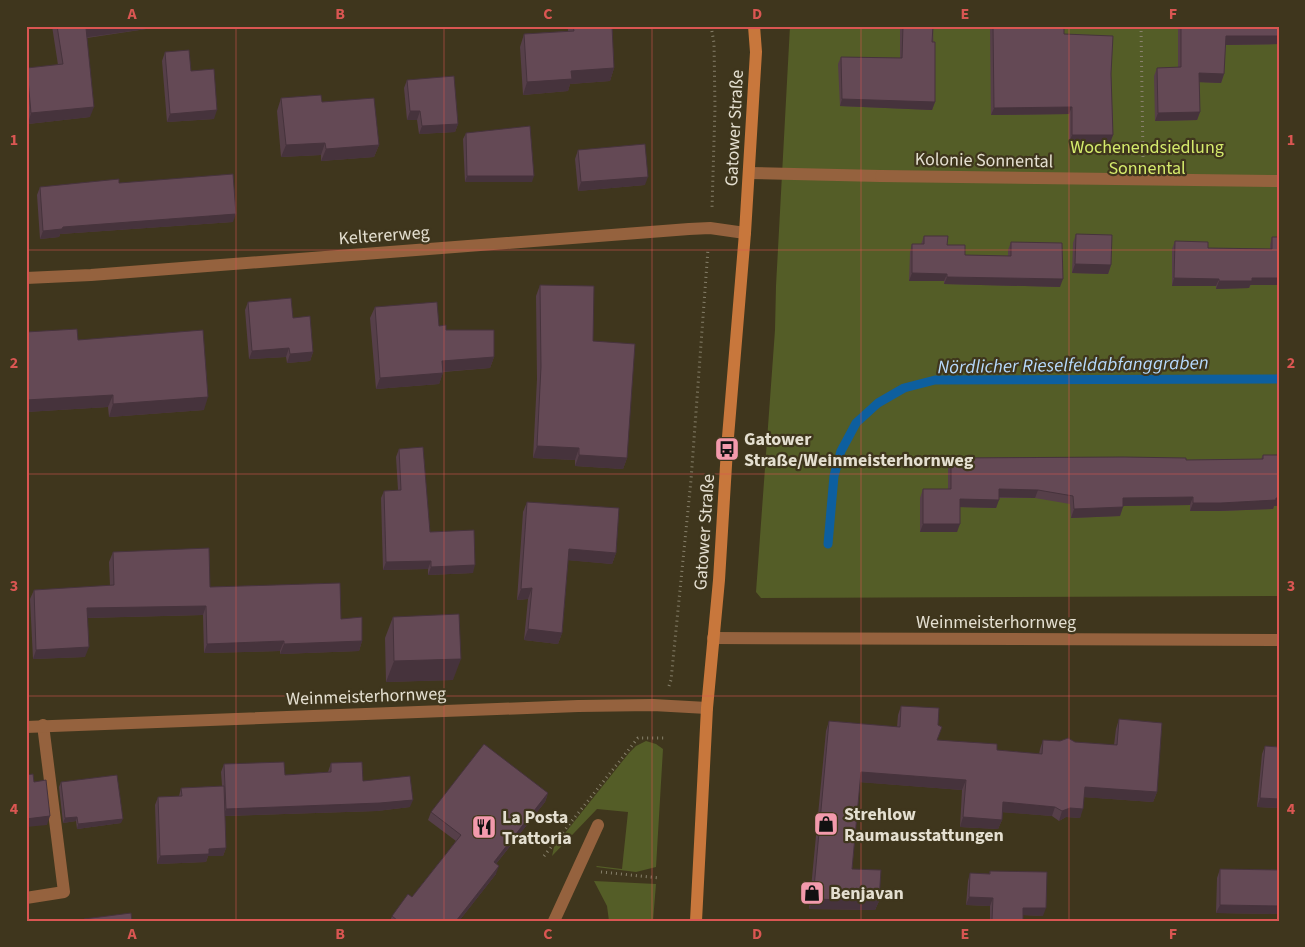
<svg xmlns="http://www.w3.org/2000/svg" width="1305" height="947" font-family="'Source Sans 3',sans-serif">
  <rect width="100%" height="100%" fill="#3f361d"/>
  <!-- green -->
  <path fill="#545d27" d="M790,26H1279V596L761,598L756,592L775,330L776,286Z
    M646,741L656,744L663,749L656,867L636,872L596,867L597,866L622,869L628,812L597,809L552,856L554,847L629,753L636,746Z
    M594,881L656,884L653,921H609L607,906Z"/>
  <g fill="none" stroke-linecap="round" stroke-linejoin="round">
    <!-- stream -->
    <path stroke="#0d5f9f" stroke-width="9" d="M828,544L834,476L841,451L856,423L878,403L904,388L935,380L1279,379"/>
    <!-- path -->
    <path stroke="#87806b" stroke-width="3" stroke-dasharray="1 4" stroke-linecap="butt" d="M711,26L714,43L715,108L712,208
      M1141,26L1143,159
      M669,686L671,680L691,480L708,249
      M544,856L638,738H665
      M601,872L660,878"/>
    <!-- lane -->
    <path stroke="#95623e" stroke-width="12" d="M749,173L881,176
      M26,898L64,892L43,725
      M554,921L598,825"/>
    <!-- street -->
    <path stroke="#95623e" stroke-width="12" d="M881,176L1279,181
      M26,278L91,275L689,229L710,228L745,233
      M713,638L1279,640
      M26,727L578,706L653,705L707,708"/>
    <!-- secondary -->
    <path stroke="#c8773c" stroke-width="12" d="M696,921L707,708L719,580L727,449L745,233L756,52L754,26"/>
  </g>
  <!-- wall -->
  <path fill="#563f49" d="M52,26H154L153,28L87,38L90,117L28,124L26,108V70L27,68L58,65Z
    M568,26H612L614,68L610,81L570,84L568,91L523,95L520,47L524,34L568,31Z
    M900,26H933L935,102L932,110L840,106L838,64L841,57L900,58Z
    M990,26H1064V34L1111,74L1113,135L1110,143H1069V114L991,115Z
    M1178,26H1279V44L1225,45L1224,74L1221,83L1199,82L1200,112L1197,120L1155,121L1154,76L1157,68L1178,67Z
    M165,52L191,71L214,119L167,122L162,61Z
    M407,80L458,124L455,132L419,134L417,120H407L404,88Z
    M281,98L322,102L379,145L374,157L321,161V155L281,157L277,111Z
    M466,133L532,182H465L463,139Z
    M578,150L645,185L578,191L575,159Z
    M119,183L233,222L60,234L59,237L40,239L37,195L40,187Z
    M1076,234L1111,265L1108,274L1072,273L1073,243Z
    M924,236L947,245L965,255L1008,256V250L1011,242L1060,287L944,284V281H909L910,252L912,244H921Z
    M1272,237H1279L1249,288L1216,289V286H1172V249L1175,241L1208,248L1270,249V245Z
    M540,285L593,341L627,458L623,469L575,466V460L533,458L537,379L536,296Z
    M248,302L293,318L313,352L310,361L287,363L286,357L249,359L245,310Z
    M375,307L439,326L494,357L490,368L443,372L439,384L376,389L370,318Z
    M26,332L78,340L204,410L109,417L108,407L26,412Z
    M399,449L430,532L473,573L428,575V569L383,570L381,498L384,491L398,490L396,457Z
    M1263,455H1279V506H1274L1273,509L1218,511H1190V505L1123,506L1120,516L1071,518L1070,504L1035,498H999L996,508L960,507L957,532H920V498L923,489H948V466L951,458L1186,460L1261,459Z
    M527,502L616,553L612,564L568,560L562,633L558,644L524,640L528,599L517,600L523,512Z
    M113,552L210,587L341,619L362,641L359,651L280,654V651L204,653L203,615L87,618L85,657L33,659L30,599L34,590L110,586L109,562Z
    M393,617L453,680L386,682L385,638Z
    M901,706L937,740L997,750L1039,754L1040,749L1043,740L1114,745L1116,729L1119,719L1157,792L1153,802L1084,797L1080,818L1066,817L1059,821L1052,816L1002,812V820L998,829L960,827L962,790L860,782L852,869L879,901L875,910L809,909L826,731L829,721L897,727L898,715Z
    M1265,746L1279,747V808L1257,807L1262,754Z
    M331,763L410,807L377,811L225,816L226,848L223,856H208L206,862L157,864L155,805L158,797L179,796L181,788L222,786L221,772L224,764L285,775L328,772Z
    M61,782L121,823L77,829L76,821L63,823L59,787Z
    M548,793L545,802L496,864V874L459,921H390L392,916L412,897L456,841L428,820L431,812Z
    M1220,869L1279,870V914L1216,913L1217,878Z
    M990,871L1043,916L1023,915V921H990V906L966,905L968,881L970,873L989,874Z"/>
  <!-- shaded-wall -->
  <path fill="#46333c" d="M98,26H154L153,28L82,38L86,28Z
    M1226,36H1279V44L1223,45Z
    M614,68L610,81L570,84L568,91L523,95L527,82L571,71Z
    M1199,73L1224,74L1221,83L1196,82Z
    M842,99L935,102L932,110L840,106Z
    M94,107L90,117L28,124L31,113Z
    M1072,107L1069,114L991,115L994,108Z
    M217,110L214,119L167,122L170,114Z
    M410,111H420L417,120H407Z
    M1200,112L1197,120L1155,121L1158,113Z
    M458,124L455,132L419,134L422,126Z
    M1072,135H1113L1110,143H1069Z
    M325,143L321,155L281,157L286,145Z
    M379,145L374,157L321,161L326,149Z
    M467,176H534L532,182H465Z
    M648,177L645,185L578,191L581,182Z
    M236,214L233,222L60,234L59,237L40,239L43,231L63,227Z
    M1075,264L1111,265L1108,274L1072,273Z
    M912,273L947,274L944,281H909Z
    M947,277L1063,279L1060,287L944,284Z
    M1174,278L1219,279L1216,286H1172Z
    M1252,278H1279V285H1250L1249,288L1216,289L1219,281Z
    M289,348L286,357L249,359L252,351Z
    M313,352L310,361L287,363L290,354Z
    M494,357L490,368L438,372L442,361Z
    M443,373L439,384L376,389L380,378Z
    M113,395L108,407L26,412V400Z
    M208,397L204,410L109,417L113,404Z
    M537,446L579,448L575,460L533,458Z
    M579,455L627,458L623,469L575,466Z
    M999,489L1038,490L1035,498L996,497Z
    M1193,497L1190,505L1120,506L1123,498Z
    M1279,498V506H1274L1273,509L1218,511H1190L1193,503Z
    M960,499L999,500L996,508L957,507Z
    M1123,507L1120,516L1071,518L1074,509Z
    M923,524H960L957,532H920Z
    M569,549L616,553L612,564L565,560Z
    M431,561L428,569L383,570L386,562Z
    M475,565L473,573L428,575L431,567Z
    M532,588L528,599L517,600L521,589Z
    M206,606L203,615L83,618L87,608Z
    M528,629L562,633L558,644L524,640Z
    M284,641L280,651L204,653L207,644Z
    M362,641L359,651L280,654L284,644Z
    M89,647L85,657L33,659L36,650Z
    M461,659L453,680L386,682L394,661Z
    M861,772L966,780L962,790L857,782Z
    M1085,787L1157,792L1153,802L1081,797Z
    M548,793L545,802L491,870L494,862Z
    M1260,798L1279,799V808L1257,807Z
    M413,800L410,807L377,811L223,816L226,809Z
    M1003,802L1055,807L1052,816L999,812Z
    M1070,808L1083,809L1080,818L1066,817L1059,821L1062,811Z
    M50,816L47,825L26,827V819Z
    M77,817L76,821L63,823L65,818Z
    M963,817L1002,820L998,829L960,827Z
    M123,819L121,823L77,829L78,824Z
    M226,848L223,856H208L206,862L157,864L160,856L209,849Z
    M499,866L496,874L459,921H456Z
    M969,897L993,898L990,906L966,905Z
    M813,899L879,901L875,910L809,909Z
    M1220,905L1279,906V914L1216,913Z
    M1023,908H1046L1043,916L1021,915Z"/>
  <!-- building -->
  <path fill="#644955" stroke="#46333c" d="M57,26H98L86,28L94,107L31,113L27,68L63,64Z
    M573,26H612L614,68L571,71L572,79L527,82L524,34L574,31Z
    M903,26H933L932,42H935V102L842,99L841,57L902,58Z
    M993,26H1064V34L1113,36L1111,74L1113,135H1072V107L994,108Z
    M1181,26H1279V36H1226L1224,74L1199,73L1200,112L1158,113L1157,68L1181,67Z
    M189,50L191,71L214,69L217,110L170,114L165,52Z
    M454,76L458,124L422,126L420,111H410L407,80Z
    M321,95L322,102L374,98L379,145L326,149L325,143L286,145L281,98Z
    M530,126L534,176H467L466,133Z
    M645,144L648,177L581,182L578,150Z
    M233,174L236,214L63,227L62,229L43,231L40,187L119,179V183Z
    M1076,234L1112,235L1111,265L1075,264Z
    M924,236H948L947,245H965V255L1011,256V242L1062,243L1063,279L947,277V274L912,273V244H924Z
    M1272,237H1279V278H1252V281H1219V279L1174,278L1175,241L1208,242V248L1272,249Z
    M540,285L594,286L593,341L635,344L627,458L579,455V448L537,446L541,367Z
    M291,298L293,318L310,316L313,352L290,354L289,348L252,351L248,302Z
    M437,302L439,326L446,325V330H494V357L442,361L443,373L380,378L375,307Z
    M77,329L78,340L203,330L208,397L113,404V395L26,400V332Z
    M423,447L430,532L474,530L475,565L431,567V561L386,562L384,491L401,490L399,449Z
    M1263,455H1279V498H1276V500L1221,503H1193V497L1123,498V507L1074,509L1073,496L1038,490L999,489V500L960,499V524H923V489H951V458L1124,457L1186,458V460L1263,459Z
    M527,502L619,508L616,553L569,549L562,633L528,629L532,588L521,589Z
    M209,548L210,587L340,583L341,619L362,617V641L284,644V641L207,644L206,606L87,608L89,647L36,650L34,590L114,585L113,552Z
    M459,614L461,659L394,661L393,617Z
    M901,706L939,708L938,725L942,727L937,740L997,744V750L1042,754L1043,740L1060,741L1068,738L1075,742L1117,745L1119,719L1162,723L1157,792L1085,787L1083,809L1070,808L1062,811L1055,807L1003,802L1002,820L963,817L966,780L861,772L852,869L881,870L879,901L813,899L829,721L900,727Z
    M484,744L548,793L494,862L499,866L456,921H398L392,916L408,894L412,897L461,835L431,812Z
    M1265,746L1279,747V799L1260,798Z
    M284,762L285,775L331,772V763L362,762L363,781L410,776L413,800L380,803L226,809L224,764Z
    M33,774L34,782L46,780L50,816L26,819V775Z
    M117,775L123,819L78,824L77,817L65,818L61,782Z
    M224,786L226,848L209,849V854L160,856L158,797L182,796L181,788Z
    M1220,869L1279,870V906L1220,905Z
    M990,871L1047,872L1046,908H1023V921L992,920L993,898L969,897L970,873L990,874Z
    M131,913L132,921H85L84,919Z"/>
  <!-- grid -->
  <path fill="none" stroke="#da5652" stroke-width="1" stroke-opacity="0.55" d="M236,26V921M444,26V921M652,26V921M861,26V921M1069,26V921M26,250H1279M26,474H1279M26,696H1279"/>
  <!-- icons -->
  <defs>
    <symbol id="bus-square" viewBox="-11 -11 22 22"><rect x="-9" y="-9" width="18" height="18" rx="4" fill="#f39aac" stroke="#3f361d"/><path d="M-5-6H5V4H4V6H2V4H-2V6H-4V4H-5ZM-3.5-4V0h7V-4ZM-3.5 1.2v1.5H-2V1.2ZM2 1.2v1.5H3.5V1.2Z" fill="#111"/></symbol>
    <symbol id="shop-square" viewBox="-11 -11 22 22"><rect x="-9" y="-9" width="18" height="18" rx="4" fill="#f39aac" stroke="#3f361d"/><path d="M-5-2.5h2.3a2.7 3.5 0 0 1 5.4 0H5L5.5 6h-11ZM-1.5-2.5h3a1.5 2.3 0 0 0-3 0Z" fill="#111"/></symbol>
    <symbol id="restaurant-square" viewBox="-11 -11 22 22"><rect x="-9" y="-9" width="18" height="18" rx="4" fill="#f39aac" stroke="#3f361d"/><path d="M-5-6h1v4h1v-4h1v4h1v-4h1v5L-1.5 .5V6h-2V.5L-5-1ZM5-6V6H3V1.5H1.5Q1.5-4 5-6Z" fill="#111"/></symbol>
  </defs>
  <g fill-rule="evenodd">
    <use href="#bus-square" x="713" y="435" width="28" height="28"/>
    <use href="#shop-square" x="812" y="810" width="28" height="28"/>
    <use href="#restaurant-square" x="470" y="813" width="28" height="28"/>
    <use href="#shop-square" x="798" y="879" width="28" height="28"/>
  </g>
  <g text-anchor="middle" stroke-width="4.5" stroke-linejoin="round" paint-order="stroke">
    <!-- street labels -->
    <g font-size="18" fill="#e4dfd0" stroke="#3f361d">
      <text transform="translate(734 128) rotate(-87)" y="6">Gatower Straße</text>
      <text transform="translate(984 160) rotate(1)" y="6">Kolonie Sonnental</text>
      <text transform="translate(384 235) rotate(-4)" y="6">Keltererweg</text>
      <text transform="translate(704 532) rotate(-86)" y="6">Gatower Straße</text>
      <text x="996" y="628">Weinmeisterhornweg</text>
      <text transform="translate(366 696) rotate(-2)" y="6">Weinmeisterhornweg</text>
    </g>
    <!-- park labels -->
    <g font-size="18" fill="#d5eb6c" stroke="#3f361d">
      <text x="1147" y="153">Wochenendsiedlung<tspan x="1147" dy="21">Sonnental</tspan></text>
    </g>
    <!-- poi labels -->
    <g font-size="18" font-weight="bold" fill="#e4dfd0" stroke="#3f361d" text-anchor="start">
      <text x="744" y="445">Gatower<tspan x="744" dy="21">Straße/Weinmeisterhornweg</tspan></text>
      <text x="844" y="820">Strehlow<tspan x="844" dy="21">Raumausstattungen</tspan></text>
      <text x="502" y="823">La Posta<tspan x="502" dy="21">Trattoria</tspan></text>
      <text x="830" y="899">Benjavan</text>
    </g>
    <!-- water labels -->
    <g font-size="19" font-style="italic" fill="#b6d9fd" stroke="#3f361d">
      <text transform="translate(1073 364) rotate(-1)" y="7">Nördlicher Rieselfeldabfanggraben</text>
    </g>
  </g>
  <!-- border -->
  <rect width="1305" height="947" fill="none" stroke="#3f361d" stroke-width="55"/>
  <rect x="28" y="28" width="1250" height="892" fill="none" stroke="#da5652" stroke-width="2"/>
  <g font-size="16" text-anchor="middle" font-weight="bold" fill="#da5652">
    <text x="132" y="19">A</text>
    <text x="340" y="19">B</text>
    <text x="548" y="19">C</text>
    <text x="757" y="19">D</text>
    <text x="965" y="19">E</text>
    <text x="1173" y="19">F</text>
    <text x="14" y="145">1</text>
    <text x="1291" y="145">1</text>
    <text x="14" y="368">2</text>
    <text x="1291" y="368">2</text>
    <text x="14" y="591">3</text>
    <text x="1291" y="591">3</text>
    <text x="14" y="814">4</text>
    <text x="1291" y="814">4</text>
    <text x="132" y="939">A</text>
    <text x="340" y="939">B</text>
    <text x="548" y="939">C</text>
    <text x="757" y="939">D</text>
    <text x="965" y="939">E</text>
    <text x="1173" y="939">F</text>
  </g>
</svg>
